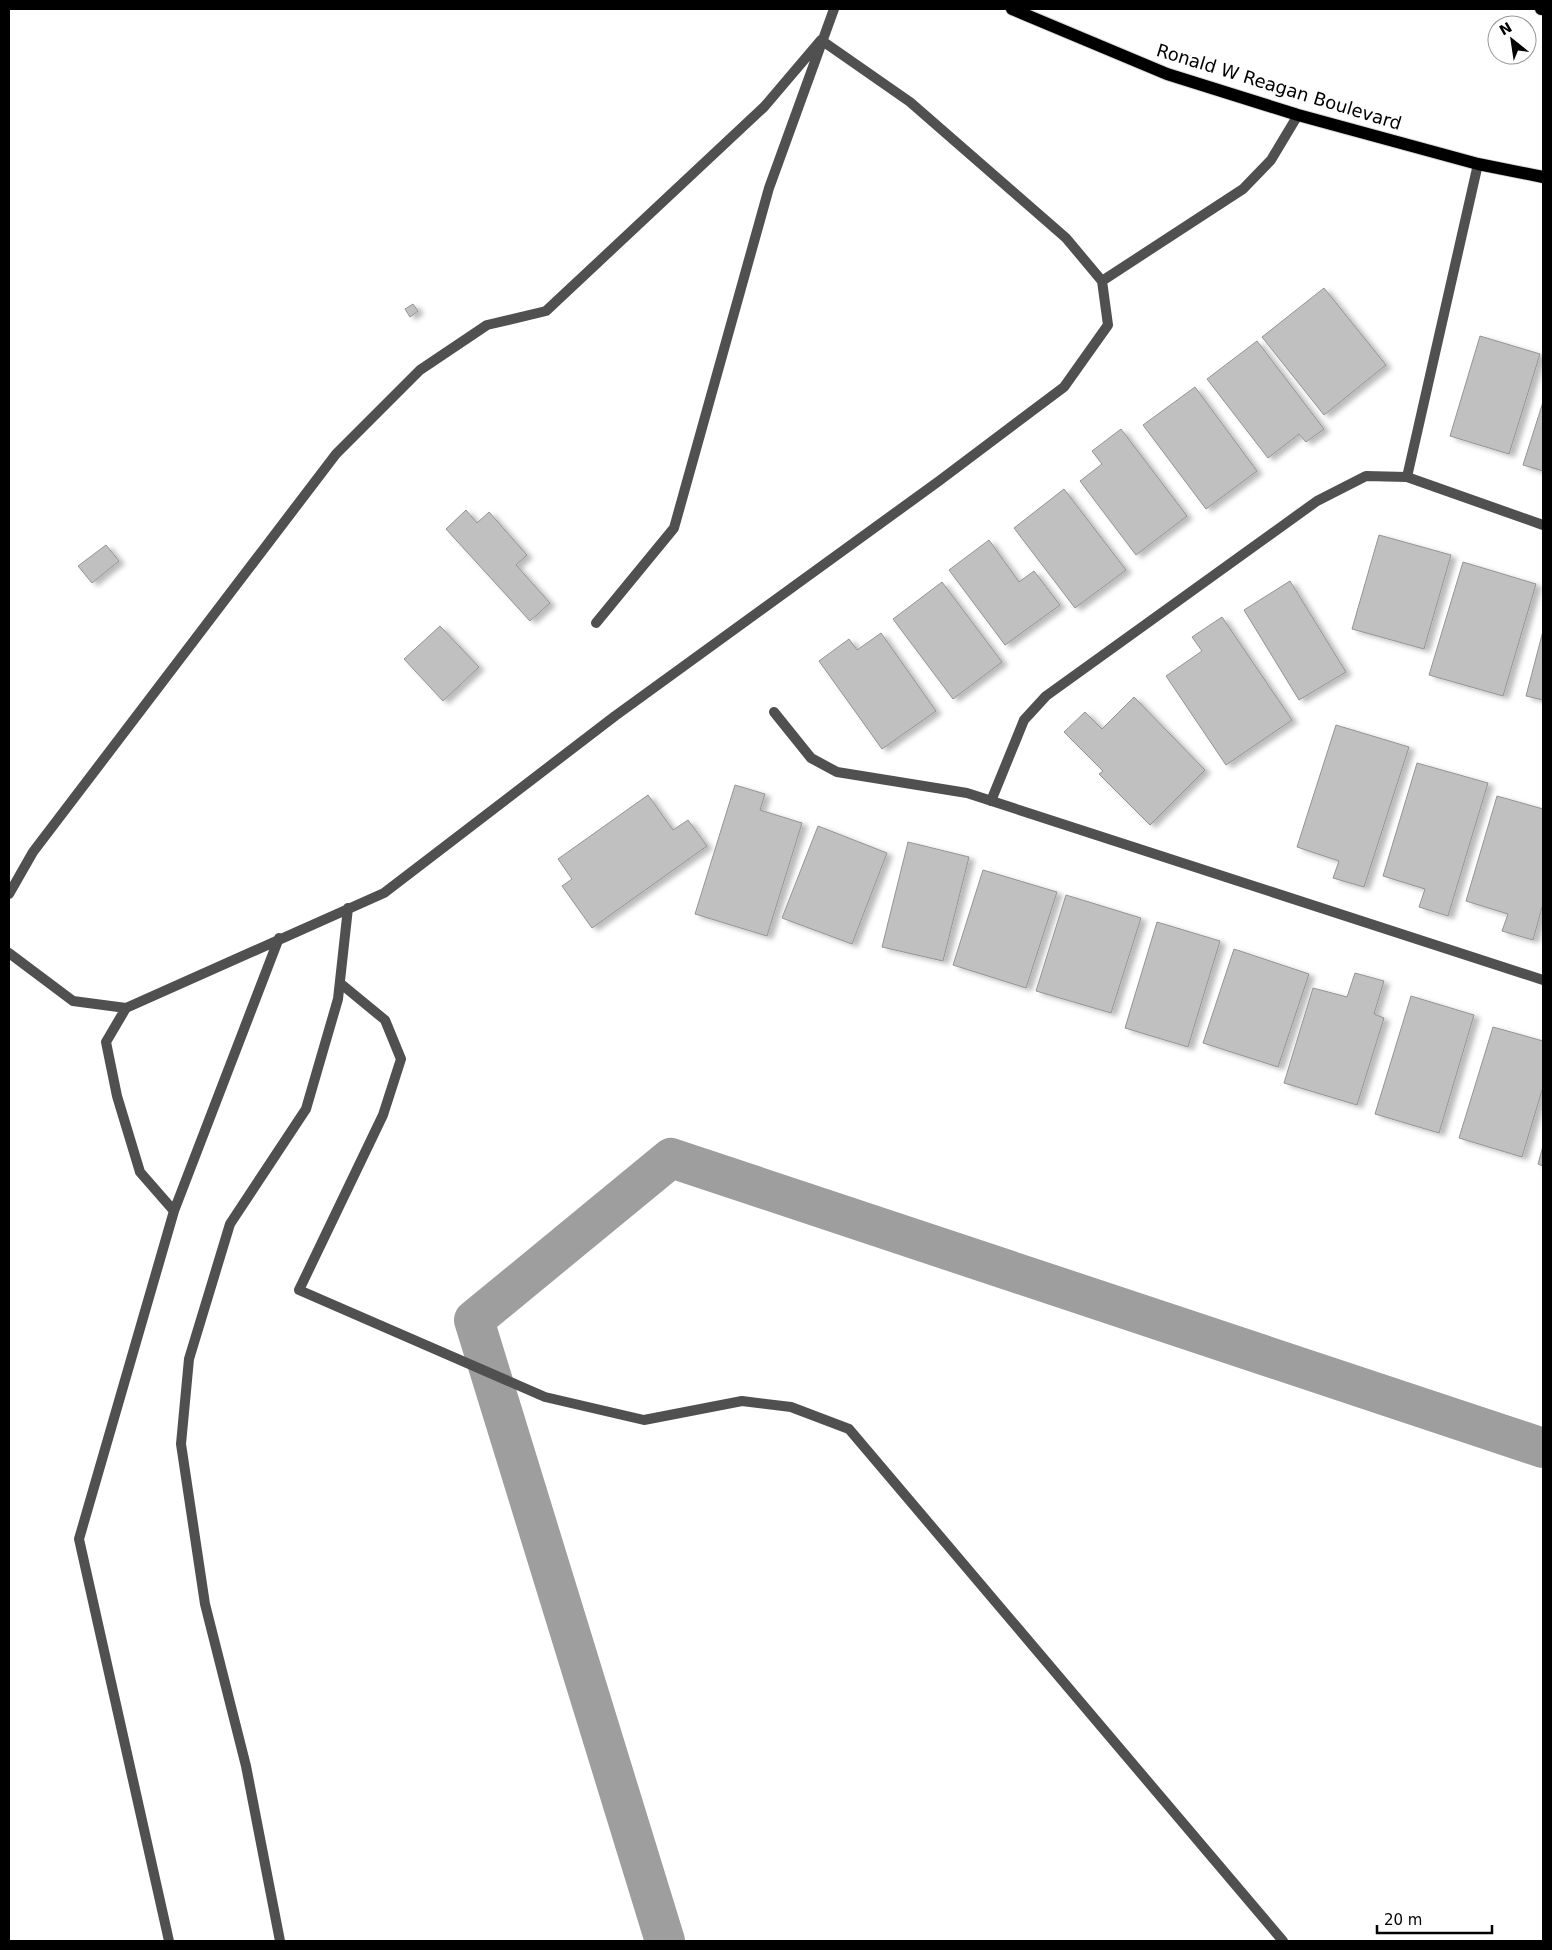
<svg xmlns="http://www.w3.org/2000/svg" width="1552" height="1950" font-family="'DejaVu Sans',sans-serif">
  <defs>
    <filter id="shadow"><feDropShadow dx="5.5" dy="3" stdDeviation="2.5" flood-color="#0004"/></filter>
  </defs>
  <rect width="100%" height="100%" fill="#fff"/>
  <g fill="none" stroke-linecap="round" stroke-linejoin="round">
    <!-- canal -->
    <path stroke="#9e9e9e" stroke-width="40" d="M665,1941L474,1320L671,1158L1543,1448"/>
  </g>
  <!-- building -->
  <path fill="#c0c0c0" stroke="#949494" filter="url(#shadow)" d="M1324,288L1386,365L1324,415L1262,337Z
    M413,304L418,311L410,317L405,309Z
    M1480,336L1540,354L1509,454L1450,436Z
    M1257,341L1324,429L1306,442L1299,434L1268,458L1207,379Z
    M1195,387L1257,471L1206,509L1143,425Z
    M1543,402V471L1523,465Z
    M1121,429L1187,516L1136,555L1080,481L1102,464L1092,451Z
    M1064,489L1126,570L1075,608L1014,528Z
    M466,510L477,523L489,512L527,555L516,565L550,603L530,621L446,529Z
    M1379,535L1451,555L1424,649L1352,629Z
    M989,540L1019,582L1034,571L1060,605L1005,645L949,570Z
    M106,545L119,561L92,583L78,566Z
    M1463,562L1536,584L1503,696L1429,675Z
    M1290,581L1346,672L1299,700L1244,610Z
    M942,582L1002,662L953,699L893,619Z
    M1222,617L1292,720L1226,765L1166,676L1202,651L1192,637Z
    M440,626L479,667L443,701L404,659Z
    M1543,631V700L1526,696Z
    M881,633L936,711L882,749L819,661L849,639L857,650Z
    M1134,697L1205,770L1150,825L1099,774L1103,771L1064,732L1085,712L1102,729Z
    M1336,725L1409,747L1364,887L1333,878L1339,861L1297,847Z
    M1417,763L1488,783L1448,916L1419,907L1425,889L1383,876Z
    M735,785L765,794L760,810L802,823L767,936L695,914Z
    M648,795L673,830L688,820L707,846L592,928L562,886L572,879L558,859Z
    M1497,796L1543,809V904L1533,940L1502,931L1508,914L1466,901Z
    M818,826L887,853L852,944L782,918Z
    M908,842L969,857L943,961L882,947Z
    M983,870L1057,892L1026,988L953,965Z
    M1066,895L1141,918L1111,1013L1036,991Z
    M1157,922L1220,941L1188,1047L1125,1028Z
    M1234,949L1309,974L1278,1067L1203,1043Z
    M1355,973L1384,981L1374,1014L1384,1018L1357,1105L1284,1083L1313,988L1347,997Z
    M1411,996L1474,1015L1439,1133L1375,1114Z
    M1493,1027L1543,1041V1087L1522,1157L1459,1138Z
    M1543,1146V1166L1538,1164Z"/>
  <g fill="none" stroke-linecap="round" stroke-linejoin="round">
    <defs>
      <path id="primary" d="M1012,9L1167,74L1298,115L1478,164L1543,177
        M1541,9H1543"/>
    </defs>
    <!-- primary casing -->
    <use href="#primary" stroke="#dbdbdb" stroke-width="14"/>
    <!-- lane -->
    <path stroke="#505050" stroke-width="10" d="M1102,281L1243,189L1271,160L1298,115
      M596,623L674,528L769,188L834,9
      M9,894L33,852L336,454L420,370L487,325L546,311L764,107L821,40
      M9,953L73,1001L126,1008L384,893L615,716L939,481L1064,387L1108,325L1102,281L1066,238L910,102L821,40
      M340,983L385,1020L401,1059L383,1115L299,1290L545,1397L644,1420L742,1401L791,1407L849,1429L1283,1941
      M126,1008L106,1042L117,1096L140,1172L174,1211
      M169,1941L79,1539L174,1211L279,938
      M280,1941L246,1766L205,1604L181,1444L189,1359L230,1224L306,1109L338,999L348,908"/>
    <!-- street -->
    <path stroke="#505050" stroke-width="10" d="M1407,477L1478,164
      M774,712L811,758L837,772L967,793L1543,980
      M991,801L1024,720L1046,696L1317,501L1366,476L1407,477L1543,525"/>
    <!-- primary -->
    <use href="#primary" stroke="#000" stroke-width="12"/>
  </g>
  <g text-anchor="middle" stroke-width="4" stroke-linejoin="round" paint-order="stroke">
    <!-- street labels -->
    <g font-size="18" fill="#000" stroke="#fff">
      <text transform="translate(1279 87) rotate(17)" y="6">Ronald W Reagan Boulevard</text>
    </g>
  </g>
  <!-- border -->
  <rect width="1552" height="1950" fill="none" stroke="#000000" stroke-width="20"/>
  <!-- north arrow -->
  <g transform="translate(1512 40) rotate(330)"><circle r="24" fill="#ffffff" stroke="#999999"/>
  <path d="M0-4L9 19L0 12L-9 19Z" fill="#000000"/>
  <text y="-8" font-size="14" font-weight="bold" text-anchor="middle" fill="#000000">N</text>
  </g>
  <!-- scale -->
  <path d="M1377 1925v8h115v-8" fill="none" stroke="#000000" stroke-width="2.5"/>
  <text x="1384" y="1925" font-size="15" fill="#000000" stroke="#ffffff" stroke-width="4" paint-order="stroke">20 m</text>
</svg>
